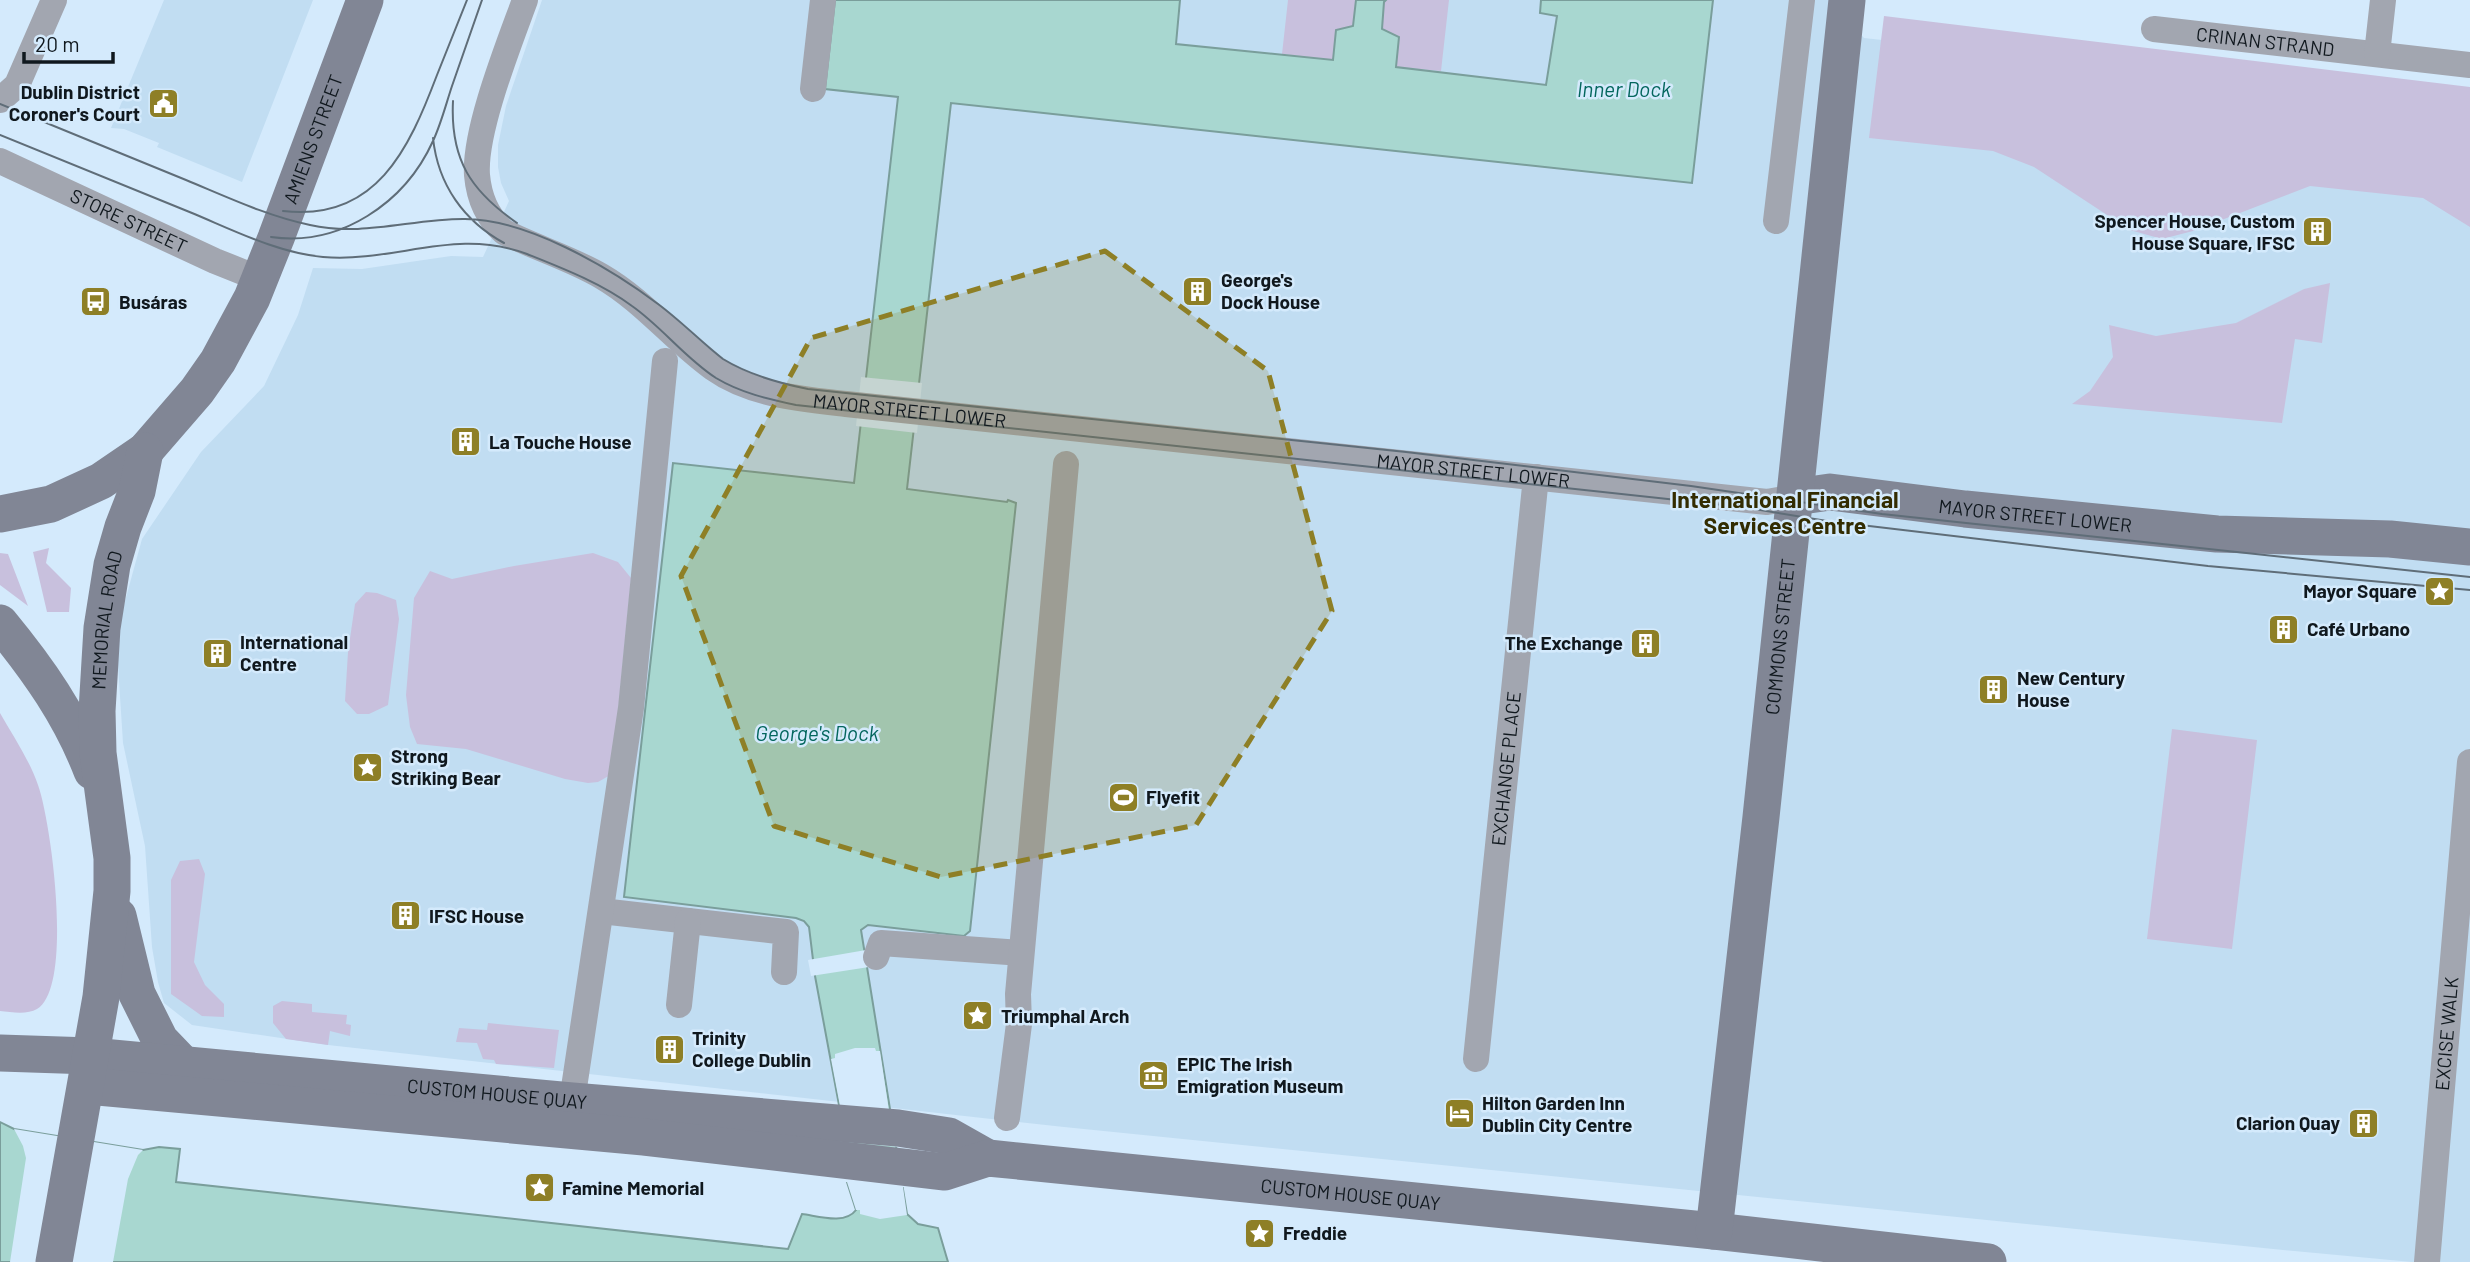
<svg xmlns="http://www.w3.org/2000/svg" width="2470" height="1262" font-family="Barlow,sans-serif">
  <rect width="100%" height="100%" fill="#d4eafc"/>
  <!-- built -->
  <path fill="#c1ddf2" d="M164,0H313L242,182L157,147L159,143L124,129L111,128Z
    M542,0H1840V12L1864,38L2470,105V1262H2412L2294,1251L1064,1127L328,1045L192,1025L164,1003L158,982L152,947L145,846L123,743L116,634L142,539L201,452L264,386L298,315L313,268L362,269L451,256L483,257L509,201L501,183L498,167V145L506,106Z"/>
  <!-- green -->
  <path fill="#c8c0dd" d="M1288,0H1356L1353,26L1336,30L1333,60L1282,54Z
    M1386,0H1449L1441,71L1396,67L1382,29L1384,2Z
    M1884,16L2470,87V227L2423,198L2310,186L2193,231L2162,239L2130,230L2034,167L1993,151L1869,138Z
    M2330,283L2322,343L2295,339L2282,423L2072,404L2090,391L2113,357L2109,325L2156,336L2236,323L2304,289Z
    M49,548L46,563L71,588L69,612H47L33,552Z
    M0,553L8,554L28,606L0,585Z
    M593,553L618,562L631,578L612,774L598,782L588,783L565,779L466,749L417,744L410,727L406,695L414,598L430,571L452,579L514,566Z
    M366,592L377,593L396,600L399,619L388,705L369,714H357L345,701L348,652L355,604Z
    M0,713C13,736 29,759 38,785C51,821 74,987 37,1009C27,1015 11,1012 0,1011Z
    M2172,729L2257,740L2232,949L2147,939Z
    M199,859L205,874L194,962L205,985L224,1004V1017L202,1016L171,994V880L180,861Z
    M282,1001L312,1004V1012L347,1015L346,1024L351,1025L350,1036L330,1031L328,1045L286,1039L273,1023V1006Z
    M488,1023L559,1030L554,1068L496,1064L494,1060L483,1059L477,1043L456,1042L459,1028L487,1030Z"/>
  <!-- water -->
  <path fill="#a8d7d0" stroke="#7a9e9b" stroke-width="2" d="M835,0H1180L1176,44L1333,60L1336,30L1353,26L1356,0H1386L1384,2L1382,29L1399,37L1396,67L1546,85L1557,16L1540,13L1541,0H1713L1692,183L951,103L907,489L1007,502L1008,500L1016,503L970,931L964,936L868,925L861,930L907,1214L918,1224L938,1228L948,1262H0V1122L14,1129L143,1150L159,1147L180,1149L176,1182L788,1249L802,1214C818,1216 845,1225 856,1210L847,1182L839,1105L815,976L809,927L804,921L796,918L624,897L673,463L854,483L898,97L825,89Z"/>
  <!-- pier -->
  <path fill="#d4eafc" d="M861,377L922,383L917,433L856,426Z
    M866,950L869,967L811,976L808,960Z
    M855,1048H875L876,1051H880L889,1111L893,1112L899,1147L839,1141L840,1106L831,1059L835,1058V1054Z
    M14,1129L143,1150L138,1155L128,1179L113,1262H10L26,1158L23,1146Z
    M900,1151L906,1187H903L907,1215L880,1219L860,1214V1210H856L847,1182H844L841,1156Z"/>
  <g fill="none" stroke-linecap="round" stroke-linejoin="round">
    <!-- street -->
    <g stroke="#a2a6b0" stroke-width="26">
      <path id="s1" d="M525,0C509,44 474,131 477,175C479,198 487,217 504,232C536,248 570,258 601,276C644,301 673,339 713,368C751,395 801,399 846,404L1767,502L1795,497"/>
      <path id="s2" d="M2154,29L2470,65"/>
      <path d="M2377,54L2383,0"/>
      <path d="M813,89L823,0"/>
      <path d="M0,100L17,85L54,0"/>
      <path id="s3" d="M0,161L215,261L260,279"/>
      <path d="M1776,221L1802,0"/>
      <path d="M601,911L786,932L784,972"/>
      <path d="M876,957L881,943L1021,953"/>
      <path d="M679,1005L688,921"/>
      <path id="s4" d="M1476,1059L1536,477"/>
      <path d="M572,1101L631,708L665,361"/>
      <path d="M1007,1118L1019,1024L1018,994L1066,464"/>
      <path id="s5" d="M2427,1262L2470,762"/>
    </g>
    <!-- secondary -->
    <g stroke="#818695" stroke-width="37">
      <path id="s6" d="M1795,497L1830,492L1965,509L2217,534L2390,539L2470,547"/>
      <path id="s7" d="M0,514L51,504L101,481L145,451L197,391L218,361L252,298L276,238L365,0"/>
      <path d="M0,623C38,669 71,716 92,771"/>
      <path d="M118,916L137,994L160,1040L183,1064"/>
      <path id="s8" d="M0,1053L91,1056L572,1101L898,1128L949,1136L988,1158"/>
      <path id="s9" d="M87,1086L644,1137L945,1172L988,1158L1714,1231L1988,1262"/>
      <path id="s10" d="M1714,1231L1761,817L1847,0"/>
      <path id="s11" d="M54,1262L101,997L112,891V858L98,753L97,711L102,628L112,565L123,527L137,491L145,451"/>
    </g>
    <!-- tram -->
    <path stroke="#5f6d78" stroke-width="2" d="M453,101C450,160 471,191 517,223
      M0,104C62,129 124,155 186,180C227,197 267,216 310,225C362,237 411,219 463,219C525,218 609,267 658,304C681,321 701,342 723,359C749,375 778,383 808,389L1406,452L1691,486L1882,514L2470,577
      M0,135C64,161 128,187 192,213C233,230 278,253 323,257C395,263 455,227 527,254C562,268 601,283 632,306C662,327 685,358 716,378C741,393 768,399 796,405L1742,507L1827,521L2208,566L2470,590
      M433,138C438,185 464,221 504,243
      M283,211C376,222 409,149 437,75C447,50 457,25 467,0
      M271,237C340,247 405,203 433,141C441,124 446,104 452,86C462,57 472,28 482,0"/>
  </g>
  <!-- marked area -->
  <path fill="#8e7f26" fill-opacity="0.2" stroke="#8e7f26" stroke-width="5" stroke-dasharray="14 9" stroke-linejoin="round" d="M1105,251L1268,371L1332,611L1196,825L941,877L774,826L681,576L811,338Z"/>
  <!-- icons -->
  <defs>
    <symbol id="civic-square" viewBox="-11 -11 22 22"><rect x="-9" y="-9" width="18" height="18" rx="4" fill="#8e7f26" stroke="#d4eafc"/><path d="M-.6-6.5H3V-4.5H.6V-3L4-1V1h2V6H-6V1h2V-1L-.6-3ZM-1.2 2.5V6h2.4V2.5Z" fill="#fff"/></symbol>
    <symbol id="building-square" viewBox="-11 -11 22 22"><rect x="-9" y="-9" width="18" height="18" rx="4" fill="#8e7f26" stroke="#d4eafc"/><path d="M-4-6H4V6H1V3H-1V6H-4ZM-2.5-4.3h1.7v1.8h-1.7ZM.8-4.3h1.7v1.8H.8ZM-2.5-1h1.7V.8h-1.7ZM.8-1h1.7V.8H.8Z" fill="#fff"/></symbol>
    <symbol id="bus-square" viewBox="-11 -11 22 22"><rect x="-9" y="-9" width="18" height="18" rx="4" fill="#8e7f26" stroke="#d4eafc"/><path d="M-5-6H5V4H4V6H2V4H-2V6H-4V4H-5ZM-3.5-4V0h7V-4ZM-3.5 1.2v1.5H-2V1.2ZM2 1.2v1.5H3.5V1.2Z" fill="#fff"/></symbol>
    <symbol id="sight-square" viewBox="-11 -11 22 22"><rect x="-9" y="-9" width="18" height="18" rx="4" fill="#8e7f26" stroke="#d4eafc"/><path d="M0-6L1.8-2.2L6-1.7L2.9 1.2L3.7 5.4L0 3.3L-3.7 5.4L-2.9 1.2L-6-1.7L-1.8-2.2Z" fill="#fff"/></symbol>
    <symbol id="stadium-square" viewBox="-11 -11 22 22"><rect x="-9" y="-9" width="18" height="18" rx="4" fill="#8e7f26" stroke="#d4eafc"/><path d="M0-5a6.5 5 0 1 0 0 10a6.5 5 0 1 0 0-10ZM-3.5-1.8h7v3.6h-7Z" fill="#fff"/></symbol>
    <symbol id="museum-square" viewBox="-11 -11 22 22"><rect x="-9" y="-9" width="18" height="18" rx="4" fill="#8e7f26" stroke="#d4eafc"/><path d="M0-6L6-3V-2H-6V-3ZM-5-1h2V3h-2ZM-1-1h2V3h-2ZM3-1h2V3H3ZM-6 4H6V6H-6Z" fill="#fff"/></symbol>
    <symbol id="hotel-square" viewBox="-11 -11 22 22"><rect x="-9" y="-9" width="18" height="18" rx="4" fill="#8e7f26" stroke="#d4eafc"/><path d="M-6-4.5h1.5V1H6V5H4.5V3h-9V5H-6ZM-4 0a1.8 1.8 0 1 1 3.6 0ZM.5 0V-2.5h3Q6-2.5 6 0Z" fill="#fff"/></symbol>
  </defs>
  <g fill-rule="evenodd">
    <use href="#civic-square" x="146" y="86" width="35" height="35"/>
    <use href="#building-square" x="2300" y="214" width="35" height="35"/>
    <use href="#building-square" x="1180" y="274" width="35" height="35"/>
    <use href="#bus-square" x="78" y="284" width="35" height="35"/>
    <use href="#building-square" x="448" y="424" width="35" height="35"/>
    <use href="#sight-square" x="2422" y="574" width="35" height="35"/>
    <use href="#building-square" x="2266" y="612" width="35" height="35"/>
    <use href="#building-square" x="1628" y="626" width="35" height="35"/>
    <use href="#building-square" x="200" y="636" width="35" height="35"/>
    <use href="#building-square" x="1976" y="672" width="35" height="35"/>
    <use href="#sight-square" x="350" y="750" width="35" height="35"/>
    <use href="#stadium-square" x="1106" y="780" width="35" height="35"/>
    <use href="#building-square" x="388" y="898" width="35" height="35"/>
    <use href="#sight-square" x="960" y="998" width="35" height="35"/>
    <use href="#building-square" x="652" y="1032" width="35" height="35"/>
    <use href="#museum-square" x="1136" y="1058" width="35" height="35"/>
    <use href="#hotel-square" x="1442" y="1096" width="35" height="35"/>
    <use href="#building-square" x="2346" y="1106" width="35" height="35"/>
    <use href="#sight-square" x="522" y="1170" width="35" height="35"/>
    <use href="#sight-square" x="1242" y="1216" width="35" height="35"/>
  </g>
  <g text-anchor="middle" stroke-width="5" stroke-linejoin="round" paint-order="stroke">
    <!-- street labels -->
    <g font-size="19" fill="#10181e" stroke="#d4eafc">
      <text dy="7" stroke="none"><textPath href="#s2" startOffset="112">CRINAN STRAND</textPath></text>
      <text dy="7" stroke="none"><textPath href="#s7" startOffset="518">AMIENS STREET</textPath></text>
      <text dy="7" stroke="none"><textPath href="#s3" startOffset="142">STORE STREET</textPath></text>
      <text dy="7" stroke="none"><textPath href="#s1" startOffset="702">MAYOR STREET LOWER</textPath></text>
      <text dy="7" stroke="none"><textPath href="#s1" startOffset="1269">MAYOR STREET LOWER</textPath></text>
      <text dy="7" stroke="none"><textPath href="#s6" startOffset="242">MAYOR STREET LOWER</textPath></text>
      <text dy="7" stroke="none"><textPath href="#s11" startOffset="648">MEMORIAL ROAD</textPath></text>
      <text dy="7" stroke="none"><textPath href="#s10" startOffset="598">COMMONS STREET</textPath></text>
      <text dy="7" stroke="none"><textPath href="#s4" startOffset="292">EXCHANGE PLACE</textPath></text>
      <text dy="7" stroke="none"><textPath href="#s5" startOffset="229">EXCISE WALK</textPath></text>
      <text dy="7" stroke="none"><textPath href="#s8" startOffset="499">CUSTOM HOUSE QUAY</textPath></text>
      <text dy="7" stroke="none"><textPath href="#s9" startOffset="1272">CUSTOM HOUSE QUAY</textPath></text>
    </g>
    <!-- poi labels -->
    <g font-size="19" font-weight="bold" fill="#10181e" stroke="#d4eafc" text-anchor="start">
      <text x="140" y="99" text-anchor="end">Dublin District<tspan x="140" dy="22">Coroner's Court</tspan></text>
      <text x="2295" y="228" text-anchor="end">Spencer House, Custom<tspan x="2295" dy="22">House Square, IFSC</tspan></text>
      <text x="1221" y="287">George's<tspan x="1221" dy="22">Dock House</tspan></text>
      <text x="119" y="309">Busáras</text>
      <text x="489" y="449">La Touche House</text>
      <text x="2417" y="598" text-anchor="end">Mayor Square</text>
      <text x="2307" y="636">Café Urbano</text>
      <text x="240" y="649">International<tspan x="240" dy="22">Centre</tspan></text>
      <text x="1623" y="650" text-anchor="end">The Exchange</text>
      <text x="2017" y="685">New Century<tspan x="2017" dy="22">House</tspan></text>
      <text x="391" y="763">Strong<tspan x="391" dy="22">Striking Bear</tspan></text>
      <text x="1146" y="804">Flyefit</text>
      <text x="429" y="923">IFSC House</text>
      <text x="1001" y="1023">Triumphal Arch</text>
      <text x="692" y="1045">Trinity<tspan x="692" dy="22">College Dublin</tspan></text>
      <text x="1177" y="1071">EPIC The Irish<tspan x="1177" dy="22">Emigration Museum</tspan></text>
      <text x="1482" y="1110">Hilton Garden Inn<tspan x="1482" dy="22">Dublin City Centre</tspan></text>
      <text x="2340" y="1130" text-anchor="end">Clarion Quay</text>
      <text x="562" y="1195">Famine Memorial</text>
      <text x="1283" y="1240">Freddie</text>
    </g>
    <!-- water labels -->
    <g font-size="21" font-style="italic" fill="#03665d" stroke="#d4eafc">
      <text x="1624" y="97">Inner Dock</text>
      <text x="817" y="741">George's Dock</text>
    </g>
    <!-- quarter labels -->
    <g font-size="23" font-weight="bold" fill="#332c01" stroke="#d4eafc">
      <text x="1785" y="508">International Financial<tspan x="1785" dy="26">Services Centre</tspan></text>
    </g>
  </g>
  <!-- scale -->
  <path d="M24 52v10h89v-10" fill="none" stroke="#10181e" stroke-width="3.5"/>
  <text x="35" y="52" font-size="21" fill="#10181e" stroke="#d4eafc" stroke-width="5" paint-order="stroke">20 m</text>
</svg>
